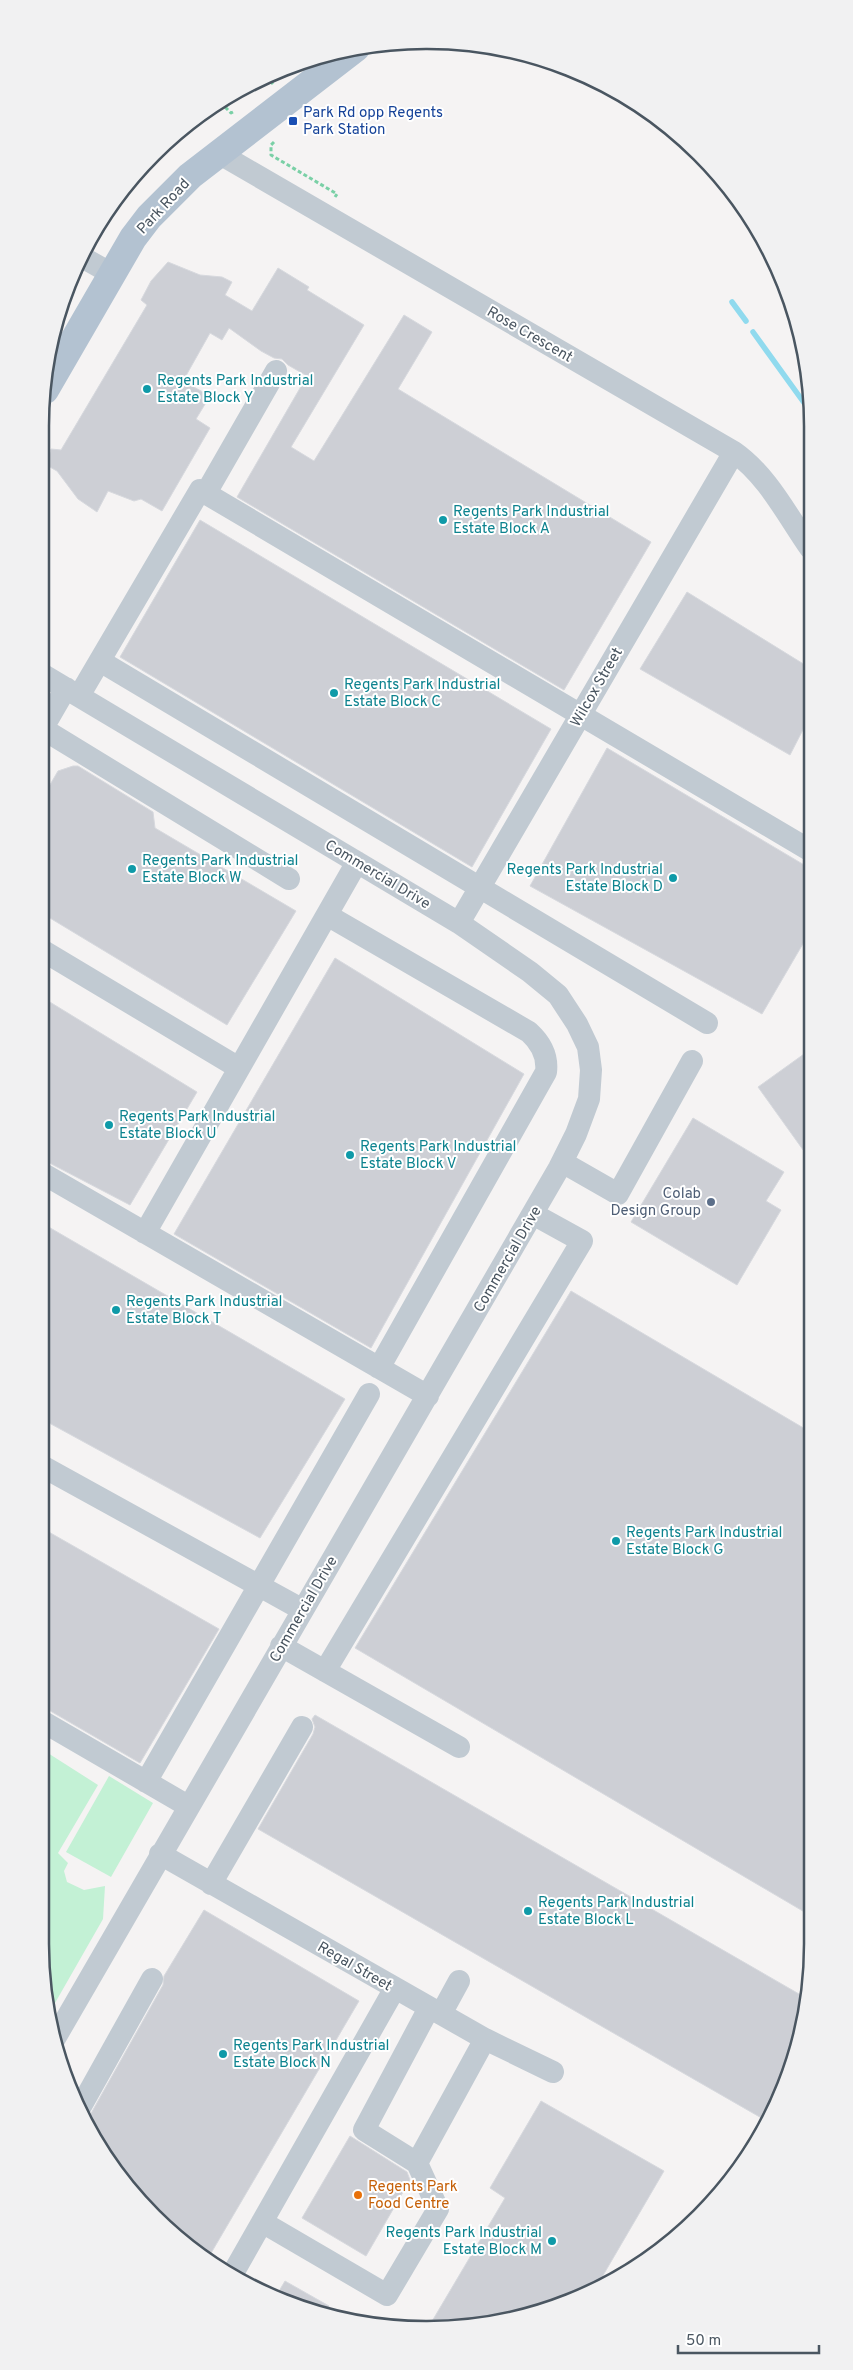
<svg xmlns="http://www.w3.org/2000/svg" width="853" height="2370" font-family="Overpass,sans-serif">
  <rect width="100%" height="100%" fill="#f5f3f3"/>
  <!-- green -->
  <path fill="#c3f1d5" d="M40,1748L98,1785L58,1853L68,1863L64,1871L67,1882L84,1890L105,1886L103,1919L47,2017L40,1943Z
    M109,1776L153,1803L111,1877L66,1852Z"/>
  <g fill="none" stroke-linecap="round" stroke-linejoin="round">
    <!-- stream -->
    <path stroke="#90daee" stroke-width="5.5" d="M732,302L746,321
      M753,332L810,411"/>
  </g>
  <!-- building -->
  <path fill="#cdcfd5" stroke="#d7d9de" d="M168,262L200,275L222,277L232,282L225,295L252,311L278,268L309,287L307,290L364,325L291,447L314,461L404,315L432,332L398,389L651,542L564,690L237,497L307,376L288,365L282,359L274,358L261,351L229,328L222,340L210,333L183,381L210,396L196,419L210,428L162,511L141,499L134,501L108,491L97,512L78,499L57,471L48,466V459L51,449L61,450L147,305L141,300L151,281Z
    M200,520L551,729L472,867L120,657Z
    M687,592L810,668V716L790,755L640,669Z
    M607,748L811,869V930L762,1014L530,886Z
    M73,766H78L153,812L155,828L296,911L227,1025L40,912V802L58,771Z
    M335,958L524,1074L371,1348L174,1234Z
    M40,996L197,1092L130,1205L40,1158Z
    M811,1049V1161L758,1087Z
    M693,1118L784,1172L766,1201L781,1210L737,1285L631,1222Z
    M40,1222L345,1399L260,1538L40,1418Z
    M571,1291L812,1433L813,1917L355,1648Z
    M40,1527L219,1629L140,1763L47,1709L40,1707Z
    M315,1715L806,1998L800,2043L765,2120L258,1829L313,1734L315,1727L312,1719Z
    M204,1910L359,2001L207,2260L191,2250L136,2199L89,2123V2117L163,1985L164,1976Z
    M541,2101L664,2171L598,2284L526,2317L451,2329L428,2328L505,2198L490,2188Z
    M350,2136L407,2172L410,2180L366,2256L302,2218Z
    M285,2281L329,2306L326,2312L276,2296Z"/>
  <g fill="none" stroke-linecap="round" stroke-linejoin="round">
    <!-- path -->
    <path stroke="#7ad0a6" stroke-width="3" stroke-dasharray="4 2.5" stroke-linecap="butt" d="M267,77L273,84
      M230,94L234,100
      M233,112L231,113L225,107L259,80
      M274,142L271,145V155L337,194L335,197"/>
    <!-- minor -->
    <path stroke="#c1cad2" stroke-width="22" d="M220,154L734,452C767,475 787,515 810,548
      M80,256L112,274
      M206,493L276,371
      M100,661L707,1023
      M40,673L459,923L530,972L558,995L577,1024L588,1047L591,1070L589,1099L576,1134L559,1168L54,2040
      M79,696L200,490L811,851
      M43,729L289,879
      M40,733L66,688
      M327,915L529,1032C541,1043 548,1056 546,1072L379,1368
      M459,923L734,452
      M40,949L239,1068
      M562,1162L618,1194L692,1061
      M40,1172L428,1396
      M145,1233L357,862
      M40,1465L303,1610
      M281,1646L459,1747
      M325,1671L582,1241L533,1214
      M40,1720L188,1806
      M146,1782L369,1394
      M160,1854L485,2039L553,2072
      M211,1884L302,1727
      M429,2008L364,2130L417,2163L485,2039
      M441,2014L459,1981
      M80,2108L152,1979
      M262,2222L387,2295L438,2209L417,2163
      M232,2275L395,1988"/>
    <!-- major -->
    <path stroke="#b3c2d1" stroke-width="28" d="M45,390L133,238L149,217L190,176L356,48"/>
  </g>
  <!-- markers -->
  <rect fill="#1a4fb4" stroke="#fff" stroke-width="2" x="288" y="116" width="10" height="10" rx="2.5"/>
  <g fill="#0f9aa8" stroke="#fff" stroke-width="2">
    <circle cx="147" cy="389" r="5"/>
    <circle cx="443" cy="520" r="5"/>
    <circle cx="334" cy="693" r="5"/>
    <circle cx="132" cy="869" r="5"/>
    <circle cx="673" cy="878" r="5"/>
    <circle cx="109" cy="1125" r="5"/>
    <circle cx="350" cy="1155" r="5"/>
    <circle cx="116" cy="1310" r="5"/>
    <circle cx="616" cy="1541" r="5"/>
    <circle cx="528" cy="1911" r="5"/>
    <circle cx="223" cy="2054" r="5"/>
    <circle cx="552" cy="2241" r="5"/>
  </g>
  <circle fill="#5c6f8a" stroke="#fff" stroke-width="2" cx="711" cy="1202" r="5"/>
  <circle fill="#e8710a" stroke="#fff" stroke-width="2" cx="358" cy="2195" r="5"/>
  <g text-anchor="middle" stroke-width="4" stroke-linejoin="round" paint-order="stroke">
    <!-- transit labels -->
    <g font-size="15" fill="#164399" stroke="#fff" text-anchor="start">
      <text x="303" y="117">Park Rd opp Regents<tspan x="303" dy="17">Park Station</tspan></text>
    </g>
    <!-- street labels -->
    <g font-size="15" fill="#4a5661" stroke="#fff">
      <text transform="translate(163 206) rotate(-47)" y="5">Park Road</text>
      <text transform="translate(530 334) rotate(30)" y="5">Rose Crescent</text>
      <text transform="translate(596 687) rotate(-60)" y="5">Wilcox Street</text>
      <text transform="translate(378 874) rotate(31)" y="5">Commercial Drive</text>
      <text transform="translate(507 1259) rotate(-60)" y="5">Commercial Drive</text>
      <text transform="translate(303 1609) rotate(-60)" y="5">Commercial Drive</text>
      <text transform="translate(355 1966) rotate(30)" y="5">Regal Street</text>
    </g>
    <!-- culture labels -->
    <g font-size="15" fill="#0d838f" stroke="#fff" text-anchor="start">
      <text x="157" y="385">Regents Park Industrial<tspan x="157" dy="17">Estate Block Y</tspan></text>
      <text x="453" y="516">Regents Park Industrial<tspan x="453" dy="17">Estate Block A</tspan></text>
      <text x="344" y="689">Regents Park Industrial<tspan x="344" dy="17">Estate Block C</tspan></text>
      <text x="142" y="865">Regents Park Industrial<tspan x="142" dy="17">Estate Block W</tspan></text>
      <text x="663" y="874" text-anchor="end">Regents Park Industrial<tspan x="663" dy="17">Estate Block D</tspan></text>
      <text x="119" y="1121">Regents Park Industrial<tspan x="119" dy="17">Estate Block U</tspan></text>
      <text x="360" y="1151">Regents Park Industrial<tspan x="360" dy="17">Estate Block V</tspan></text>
      <text x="126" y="1306">Regents Park Industrial<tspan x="126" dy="17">Estate Block T</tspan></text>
      <text x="626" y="1537">Regents Park Industrial<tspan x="626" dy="17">Estate Block G</tspan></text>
      <text x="538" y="1907">Regents Park Industrial<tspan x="538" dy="17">Estate Block L</tspan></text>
      <text x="233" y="2050">Regents Park Industrial<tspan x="233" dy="17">Estate Block N</tspan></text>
      <text x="542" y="2237" text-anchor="end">Regents Park Industrial<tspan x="542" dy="17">Estate Block M</tspan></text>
    </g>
    <!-- service labels -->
    <g font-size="15" fill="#4e5e75" stroke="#fff" text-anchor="end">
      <text x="701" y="1198">Colab<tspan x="701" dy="17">Design Group</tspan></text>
    </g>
    <!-- food labels -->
    <g font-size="15" fill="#c56008" stroke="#fff" text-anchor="start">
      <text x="368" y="2191">Regents Park<tspan x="368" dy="17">Food Centre</tspan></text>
    </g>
  </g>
  <!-- crop -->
  <path d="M0 0H853V2370H0ZM426 49H427A377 377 0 0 1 804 426V1944A377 377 0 0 1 427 2321H426A377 377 0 0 1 49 1944V426A377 377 0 0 1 426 49Z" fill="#f1f1f2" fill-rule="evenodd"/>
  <path fill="none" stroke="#4a5661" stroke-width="2.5" d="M426 49H427A377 377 0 0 1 804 426V1944A377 377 0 0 1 427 2321H426A377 377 0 0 1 49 1944V426A377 377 0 0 1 426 49Z"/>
  <!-- scale -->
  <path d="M678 2345v8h141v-8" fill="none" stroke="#4a5661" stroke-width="2.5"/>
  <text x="686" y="2345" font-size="15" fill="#4a5661" stroke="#ffffff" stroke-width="4" paint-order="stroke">50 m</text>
</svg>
